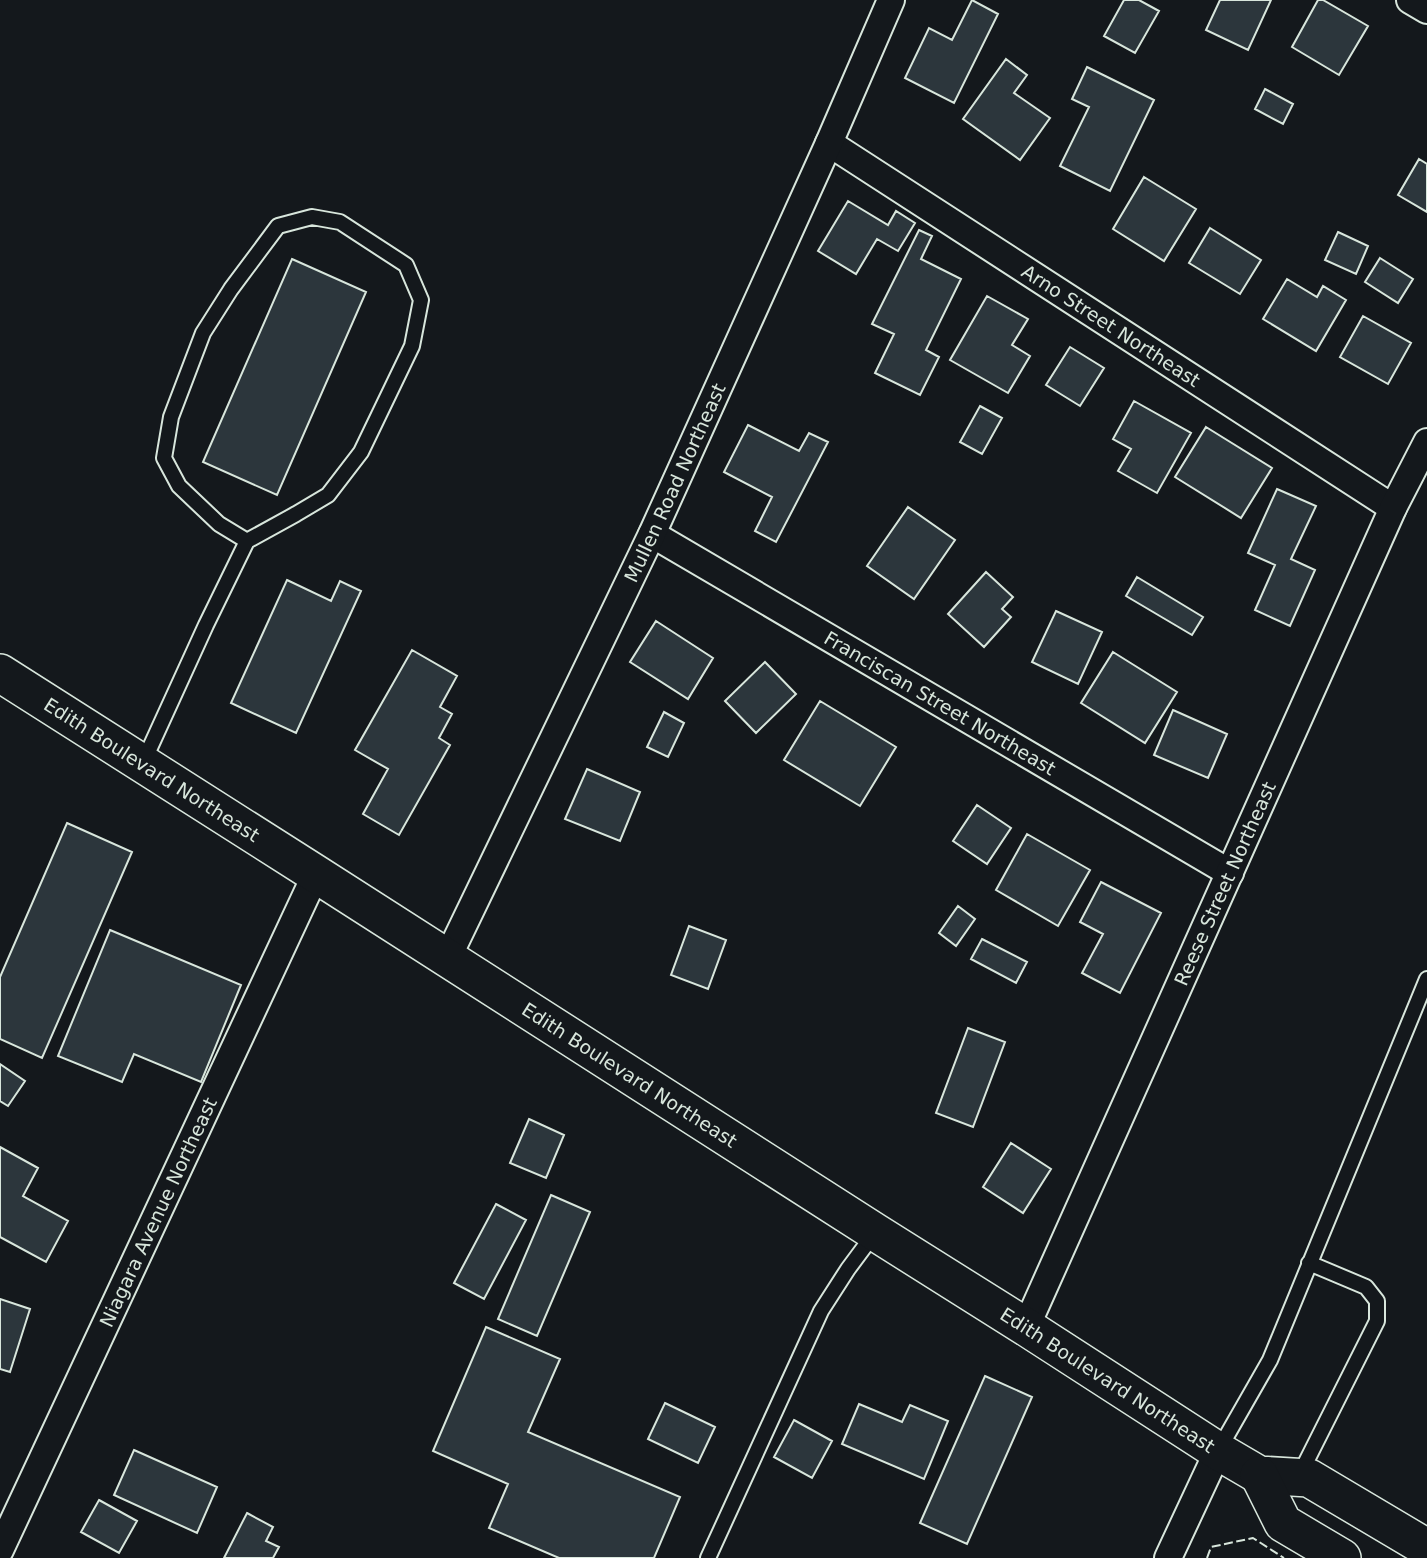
<svg xmlns="http://www.w3.org/2000/svg" width="1427" height="1558" font-family="'DejaVu Sans',sans-serif">
  <rect width="100%" height="100%" fill="#14181c"/>
  <!-- building -->
  <path fill="#2c363c" stroke="#d8e6dc" stroke-width="2" d="M972,0L998,14L954,103L905,78L929,28L952,40Z
    M1124,0H1139L1159,11L1135,53L1104,36Z
    M1220,0H1271L1248,50L1206,30Z
    M1318,0H1323L1368,26L1339,75L1292,47Z
    M1006,59L1027,75L1014,93L1050,118L1020,160L963,119Z
    M1087,67L1154,100L1110,191L1060,166L1089,107L1072,99Z
    M1265,89L1293,104L1283,124L1255,109Z
    M1419,159L1427,164V212L1398,195Z
    M1144,177L1196,209L1164,261L1113,229Z
    M848,201L888,225L896,211L915,223L898,251L877,239L856,274L818,251Z
    M1210,228L1261,260L1240,294L1189,263Z
    M919,230L932,236L921,259L961,279L926,350L939,357L920,395L875,373L894,334L872,324Z
    M1338,232L1368,246L1356,274L1325,260Z
    M1380,258L1413,279L1398,303L1365,282Z
    M292,259L366,292L277,495L203,462Z
    M1287,279L1317,297L1323,286L1346,300L1316,351L1263,319Z
    M987,296L1028,319L1012,345L1030,356L1008,393L950,360Z
    M1363,316L1411,343L1388,384L1340,357Z
    M1070,347L1104,368L1080,406L1046,385Z
    M1134,401L1191,433L1157,493L1118,471L1131,449L1113,439Z
    M980,406L1002,418L982,454L960,442Z
    M748,425L799,451L809,433L828,442L776,542L755,531L772,497L724,472Z
    M1206,427L1272,468L1241,518L1175,477Z
    M1277,489L1316,506L1291,559L1315,570L1290,626L1255,610L1275,565L1248,553Z
    M908,507L955,540L914,599L867,566Z
    M986,572L1013,597L1002,609L1011,617L984,647L948,614Z
    M1137,577L1203,617L1192,635L1126,596Z
    M287,580L331,601L340,581L361,591L296,733L231,703Z
    M1056,611L1102,632L1078,684L1032,662Z
    M656,621L713,658L688,699L630,662Z
    M412,650L457,676L440,707L452,714L439,738L450,745L399,835L363,814L388,769L355,750Z
    M1113,652L1177,692L1145,743L1081,703Z
    M765,662L796,694L756,733L725,701Z
    M820,701L896,747L860,806L784,760Z
    M1173,710L1227,734L1208,778L1154,755Z
    M664,712L684,723L668,757L647,747Z
    M587,769L640,792L620,841L565,819Z
    M977,805L1011,828L987,864L953,841Z
    M67,823L132,852L42,1058L0,1039V977Z
    M1027,834L1090,870L1058,926L996,890Z
    M1101,882L1161,913L1120,993L1082,973L1103,934L1080,922Z
    M958,906L975,919L956,946L939,933Z
    M689,926L726,940L708,989L671,975Z
    M110,930L241,985L201,1082L134,1054L122,1082L58,1056Z
    M982,939L1027,962L1016,983L971,959Z
    M968,1028L1005,1042L973,1127L936,1113Z
    M0,1064L25,1081L8,1106L0,1101Z
    M529,1119L564,1135L546,1178L510,1163Z
    M1011,1143L1051,1169L1023,1213L983,1187Z
    M0,1147L38,1168L23,1196L68,1221L46,1262L0,1237Z
    M551,1195L590,1212L537,1336L498,1319Z
    M496,1204L526,1220L484,1299L454,1283Z
    M0,1299L30,1309L10,1372L0,1369Z
    M486,1327L560,1359L528,1432L680,1497L654,1558H559L489,1528L508,1484L433,1451Z
    M985,1376L1032,1397L967,1544L920,1523Z
    M665,1403L715,1427L698,1463L648,1439Z
    M859,1404L902,1422L910,1405L948,1421L924,1479L842,1444Z
    M794,1420L832,1441L812,1478L774,1457Z
    M134,1450L217,1487L197,1533L114,1495Z
    M99,1500L137,1521L119,1553L81,1532Z
    M247,1513L273,1527L266,1541L279,1547L273,1558H224Z"/>
  <g fill="none" stroke-linecap="round" stroke-linejoin="round">
    <defs>
      <path id="lane" d="M143,763L206,625L247,541L296,514L328,495L361,452L412,346L421,300L406,265L340,222L312,217L278,226L231,289L203,333L171,417L164,458L179,486L219,524L247,541
        M1218,1451L1270,1360L1427,979
        M1299,1476L1377,1321V1301L1366,1287L1309,1263
        M708,1558L821,1311L848,1269L874,1234"/>
      <g id="street">
        <path d="M1410,0L1427,10"/>
        <path id="s1" d="M829,143L1393,508"/>
        <path id="s2" d="M652,534L1230,873"/>
        <path id="s3" d="M447,959L652,534L829,143L891,0"/>
        <path id="s4" d="M1026,1327L1393,508L1427,442"/>
        <path id="s5" d="M0,1550L316,874"/>
        <path d="M1168,1558L1218,1451"/>
      </g>
      <g id="secondary">
        <path id="s6" d="M0,673L316,874L875,1232L1026,1327L1218,1451L1259,1475L1309,1478L1427,1548"/>
        <path d="M1259,1475L1283,1523L1342,1558"/>
      </g>
    </defs>
    <!-- lane casing -->
    <use href="#lane" stroke="#d8e6dc" stroke-width="18"/>
    <!-- street casing -->
    <use href="#street" stroke="#d8e6dc" stroke-width="30"/>
    <!-- secondary casing -->
    <use href="#secondary" stroke="#d8e6dc" stroke-width="40"/>
    <!-- lane -->
    <use href="#lane" stroke="#14181c" stroke-width="14"/>
    <!-- street -->
    <use href="#street" stroke="#14181c" stroke-width="26"/>
    <!-- secondary -->
    <use href="#secondary" stroke="#14181c" stroke-width="37"/>
    <!-- fence -->
    <path stroke="#d8e6dc" stroke-width="2" stroke-dasharray="9 3.5" stroke-linecap="butt" d="M1207,1558L1211,1547L1253,1538L1284,1558"/>
  </g>
  <g text-anchor="middle" stroke-width="5" stroke-linejoin="round" paint-order="stroke">
    <!-- street labels -->
    <g font-size="19" fill="#d8e6dc" stroke="#14181c">
      <text dy="7" stroke="none"><textPath href="#s1" startOffset="336">Arno Street Northeast</textPath></text>
      <text dy="7" stroke="none"><textPath href="#s3" startOffset="528">Mullen Road Northeast</textPath></text>
      <text dy="7" stroke="none"><textPath href="#s2" startOffset="334">Franciscan Street Northeast</textPath></text>
      <text dy="7" stroke="none"><textPath href="#s6" startOffset="180">Edith Boulevard Northeast</textPath></text>
      <text dy="7" stroke="none"><textPath href="#s4" startOffset="486">Reese Street Northeast</textPath></text>
      <text dy="7" stroke="none"><textPath href="#s6" startOffset="747">Edith Boulevard Northeast</textPath></text>
      <text dy="7" stroke="none"><textPath href="#s5" startOffset="373">Niagara Avenue Northeast</textPath></text>
      <text dy="7" stroke="none"><textPath href="#s6" startOffset="1314">Edith Boulevard Northeast</textPath></text>
    </g>
  </g>
</svg>
